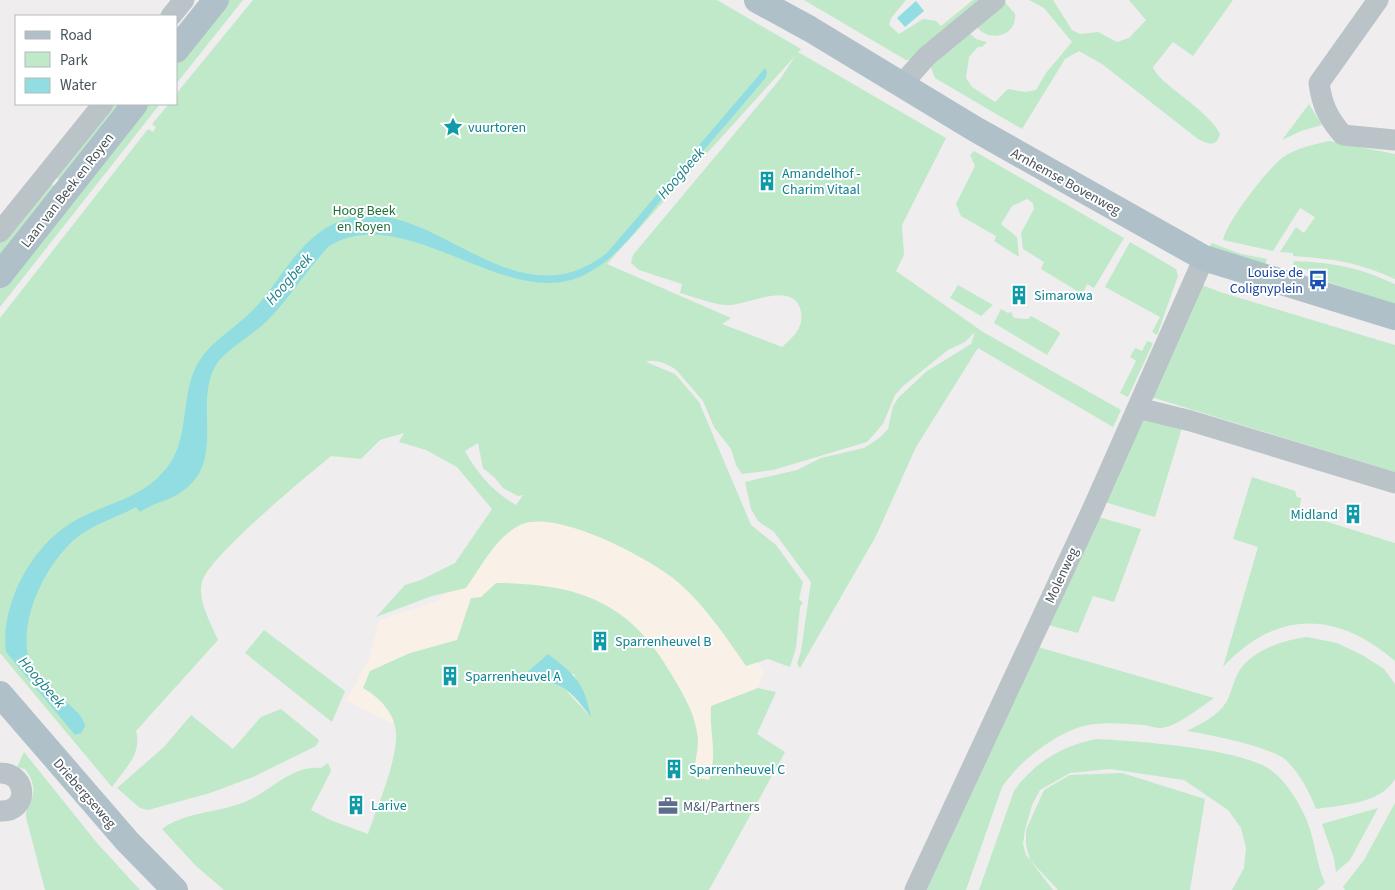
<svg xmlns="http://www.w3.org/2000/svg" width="1395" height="890" font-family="'Source Sans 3',sans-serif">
  <rect width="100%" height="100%" fill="#efeded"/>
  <!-- commercial -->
  <path fill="#f9f1e7" d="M547,517L612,535L707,597L764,672L683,871L346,700L368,662L380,620L438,601L510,524Z"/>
  <!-- green -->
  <path fill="#bfe9c9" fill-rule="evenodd" d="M224,0H243L176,84V59Z
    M253,0H717L801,49L798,52L946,138L902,225L904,255L896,271L983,332L1121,410L1113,427L978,348L916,447L876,536L800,668L797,664L801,651L811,582L774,532L758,521L751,509L745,482L797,470L821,458L864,448L878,439L888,429L893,406L899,397L927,371L971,344L975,332L965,342L948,350L903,386L895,395L883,424L867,442L773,470L742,474L736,465L731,449L714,427L703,401L678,372C672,365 654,358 646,362L675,374L699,402L751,525L776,545L803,582L799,599L803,603L800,607L796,648L790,667L768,659L746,666C726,637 706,607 679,583C651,559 556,508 520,525C496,537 481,567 466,588L432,596L376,617L405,585L421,580L455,563L492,509L457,467L426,450L399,442L404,433L380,440L361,459L331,456C307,476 209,556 202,582C197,601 211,623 218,640L136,731C142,755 125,768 112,787L0,653V318L148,129L153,132L156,127L152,124L169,104H176V94ZM795,56L781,78L633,255L631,263L639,270L682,284L680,293C695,297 713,305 729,305C747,305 795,279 801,312C804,328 793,337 782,347L722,324L731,318L607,264ZM478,443L483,468L495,478L503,488L518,496L523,495L516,505C493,492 477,473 465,451Z
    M804,0H906L891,18L889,25L899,34L923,19L936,21L941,26L973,0H988L921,59L906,60Z
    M1029,0H1053L1072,30L1080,34L1098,32L1117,42L1129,38L1146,20L1129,0H1233L1193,56L1173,42L1153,67C1157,83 1208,109 1220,134C1216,148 1208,144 1198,139L1102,64L1079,51L1065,59L1022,129L935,78L930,65L968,32L976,39L987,42L982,47H978L969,57L966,78L972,87L995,102L1008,89L1025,92L1036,90L1046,73L1072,42L1044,8Z
    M1005,2L1015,14C1017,37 988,43 976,26Z
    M106,104H121L60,181L57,178Z
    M141,104H160L0,307V284Z
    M1309,104L1322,125L1301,131L1282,140Z
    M1329,141L1395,154V279C1357,262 1334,259 1293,256V253L1280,252L1296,227L1304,233L1315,217L1300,208L1273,251L1223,240C1227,221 1266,171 1282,158C1296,148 1312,145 1329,141Z
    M974,151L1124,238L1094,288L1087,284L1082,294L1041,269L1044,262L1023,249L1021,233L1034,209L1033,203L1027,199L1012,206L1001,224L1017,237L1019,257L994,241L996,236L961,216L956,204L975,166L970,155Z
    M52,184L55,187L0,255V238Z
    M1130,242L1176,269L1178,276L1157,335L1152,332L1160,317L1105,287Z
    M1212,243L1241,254L1267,259L1264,268L1209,247Z
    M1294,261C1336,263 1357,267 1395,284V305L1313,277L1315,272L1293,266Z
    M1197,283L1220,292L1395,345V472L1148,396Z
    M958,285L993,305L981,316L950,298Z
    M1001,309L1008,313L1011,312L1014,318L1028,319L1031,316L1058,331L1060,334L1047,355L994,323Z
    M1147,341L1153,343L1128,397L1120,393L1136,361L1130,357L1135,348L1142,351Z
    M1139,416L1182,428L1155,517L1098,500Z
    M1252,477L1295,491L1297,497L1301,498L1299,513L1395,543V661C1337,611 1277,609 1223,667L1258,547L1233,539Z
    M1091,515L1141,529L1114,602L1093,596L1078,633L1041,623Z
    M496,583C579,584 630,601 673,677C685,697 696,716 698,740C698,752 694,765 694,777L709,780C718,752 709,732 711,706L758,688L776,692L757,734L785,752L709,890H224L196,866L162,829C184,812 216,813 242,803C270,793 290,765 321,768L328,763L331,771L311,810L330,820L368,834C377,807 398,759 396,733C395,713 379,697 363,688L370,671L410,653L457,640L471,598L481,597ZM574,674L590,716L562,686L544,678L524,676Z
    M264,630L345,691L332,722L245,653Z
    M1307,637L1337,643L1364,656L1384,669L1395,684V779C1380,804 1342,805 1316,809C1309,791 1300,774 1286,760C1271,747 1208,734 1187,731C1202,723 1218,716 1227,701C1232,691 1234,678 1241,668C1256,649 1284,640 1307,637Z
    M1031,645L1214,698C1201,707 1176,727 1161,728C1156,728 1150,726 1145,725C1130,724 1111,722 1095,724C1062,727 1020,760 1002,787L966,890H918Z
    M281,709L319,740L316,746L253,777L210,793L148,810L140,808L117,788L164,747L191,715L233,749L261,717Z
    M1097,739C1135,741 1243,748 1272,771C1286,782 1296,798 1304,814C1315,836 1315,861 1325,883L1317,890H1232L1244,868L1246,848L1241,828L1228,810L1184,780L1110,769L1070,773L1040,790L1032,805L1025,830L1023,844L1026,855L1053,890H979L1014,791C1032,764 1065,744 1097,739Z
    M24,752L97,843L140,890H45L26,817C26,807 29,806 32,798C36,787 31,777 25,769L17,767Z
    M1122,773L1205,799L1190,890H1058L1030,860L1026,845V830L1044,790L1070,775Z
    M1395,803V890H1345L1343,887L1364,860Z
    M1378,808L1350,860L1336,872L1334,858L1322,824Z"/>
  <!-- water -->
  <path fill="#91dde1" d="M916,1L924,11L905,27L897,18Z
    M765,68L767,72L766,77C734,116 700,154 667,193C643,221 618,259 584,275C506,313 406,199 329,246C307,270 290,297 268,320C255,333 223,352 216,365C193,404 226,459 184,490C171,501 154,502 140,512L136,507C116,518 93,524 75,539C41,568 6,643 41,682C52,694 85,711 85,727L81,733L75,735L6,652C0,603 32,547 71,523C103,503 139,501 165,470C189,443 181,402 194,371C206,343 234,330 254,309C285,276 302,230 350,218C438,197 513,326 607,253Z
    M548,654C575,675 584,682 591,717C567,686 562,683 523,676Z"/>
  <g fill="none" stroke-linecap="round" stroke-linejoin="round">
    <!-- minor -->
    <path stroke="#bac3c8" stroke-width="21" d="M1378,0L1319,83C1322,105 1328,118 1343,135L1395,140
      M171,16L184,0
      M902,84L927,56L995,0
      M0,232L103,104
      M1138,408L1191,421L1395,483
      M0,773C29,773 29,813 0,811
      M915,890L1093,508L1204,258"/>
    <!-- major -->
    <path stroke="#afc0c9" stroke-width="26" d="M757,0L810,29L975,129L1204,258L1395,317
      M176,50L216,0
      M0,275L135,104
      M0,694L127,841L175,890"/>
  </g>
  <!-- icons -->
  <defs>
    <symbol id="sight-bare" viewBox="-9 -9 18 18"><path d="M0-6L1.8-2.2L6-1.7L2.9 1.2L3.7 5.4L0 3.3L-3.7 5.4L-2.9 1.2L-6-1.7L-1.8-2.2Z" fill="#0f9aa8" stroke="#fff" stroke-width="2.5" paint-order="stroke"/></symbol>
    <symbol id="building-bare" viewBox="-9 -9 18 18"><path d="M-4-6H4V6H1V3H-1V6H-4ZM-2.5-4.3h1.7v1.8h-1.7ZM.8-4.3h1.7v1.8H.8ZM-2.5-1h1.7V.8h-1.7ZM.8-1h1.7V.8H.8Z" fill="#0f9aa8" stroke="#fff" stroke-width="2.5" paint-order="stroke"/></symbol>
    <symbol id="bus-bare" viewBox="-9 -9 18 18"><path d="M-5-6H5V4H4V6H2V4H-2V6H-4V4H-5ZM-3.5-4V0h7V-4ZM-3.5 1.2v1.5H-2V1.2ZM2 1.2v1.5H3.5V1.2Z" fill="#1a4fb4" stroke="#fff" stroke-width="2.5" paint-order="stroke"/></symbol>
    <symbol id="office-bare" viewBox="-9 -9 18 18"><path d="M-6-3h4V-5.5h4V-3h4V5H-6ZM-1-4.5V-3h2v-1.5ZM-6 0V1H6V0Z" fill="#5c6f8a" stroke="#fff" stroke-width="2.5" paint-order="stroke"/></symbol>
  </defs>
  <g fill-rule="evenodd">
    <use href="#sight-bare" x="439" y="113" width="28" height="28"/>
    <use href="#building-bare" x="753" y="167" width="28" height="28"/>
    <use href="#bus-bare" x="1304" y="266" width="28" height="28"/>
    <use href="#building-bare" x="1005" y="281" width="28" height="28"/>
    <use href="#building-bare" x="1339" y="500" width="28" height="28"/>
    <use href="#building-bare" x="586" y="627" width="28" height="28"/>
    <use href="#building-bare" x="436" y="662" width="28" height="28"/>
    <use href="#building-bare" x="660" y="755" width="28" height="28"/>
    <use href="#building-bare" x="342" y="791" width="28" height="28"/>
    <use href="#office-bare" x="654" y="792" width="28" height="28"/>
  </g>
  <g text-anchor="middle" stroke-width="4" stroke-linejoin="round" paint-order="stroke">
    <!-- culture labels -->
    <g font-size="14" fill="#0d838f" stroke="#fff" text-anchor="start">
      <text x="468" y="132">vuurtoren</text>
      <text x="782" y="178">Amandelhof -<tspan x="782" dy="16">Charim Vitaal</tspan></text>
      <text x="1034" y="300">Simarowa</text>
      <text x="1338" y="519" text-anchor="end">Midland</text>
      <text x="615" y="646">Sparrenheuvel B</text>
      <text x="465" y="681">Sparrenheuvel A</text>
      <text x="689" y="774">Sparrenheuvel C</text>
      <text x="371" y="810">Larive</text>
    </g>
    <!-- street labels -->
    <g font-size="14" fill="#475358" stroke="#fff">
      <text transform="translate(1066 181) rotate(29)" y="5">Arnhemse Bovenweg</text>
      <text transform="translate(67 190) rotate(-52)" y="5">Laan van Beek en Royen</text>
      <text transform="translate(1061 575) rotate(-65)" y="5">Molenweg</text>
      <text transform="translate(85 793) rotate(49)" y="5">Driebergseweg</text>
    </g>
    <!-- park labels -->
    <g font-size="14" fill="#21703c" stroke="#fff">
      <text x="364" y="215">Hoog Beek<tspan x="364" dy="16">en Royen</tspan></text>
    </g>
    <!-- transit labels -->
    <g font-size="14" fill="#164399" stroke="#fff" text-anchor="end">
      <text x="1303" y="277">Louise de<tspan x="1303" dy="16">Colignyplein</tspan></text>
    </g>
    <!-- service labels -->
    <g font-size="14" fill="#4e5e75" stroke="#fff" text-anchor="start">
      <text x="683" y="811">M&amp;I/Partners</text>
    </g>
    <!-- water labels -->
    <g font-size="15" font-style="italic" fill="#1b8389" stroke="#fff">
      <text transform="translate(681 173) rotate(-49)" y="5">Hoogbeek</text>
      <text transform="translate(289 279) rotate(-49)" y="5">Hoogbeek</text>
      <text transform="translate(42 682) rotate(49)" y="5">Hoogbeek</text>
    </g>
  </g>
  <!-- legend -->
  <rect x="15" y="15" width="162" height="90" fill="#ffffff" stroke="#b5babc"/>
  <rect x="25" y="31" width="25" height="8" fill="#afc0c9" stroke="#b5babc"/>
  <text x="60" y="40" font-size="15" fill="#475358">Road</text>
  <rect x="25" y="52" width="25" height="15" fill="#bfe9c9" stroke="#b5babc"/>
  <text x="60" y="65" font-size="15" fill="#475358">Park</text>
  <rect x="25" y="78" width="25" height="15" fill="#91dde1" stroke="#b5babc"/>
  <text x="60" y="90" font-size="15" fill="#475358">Water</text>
</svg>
